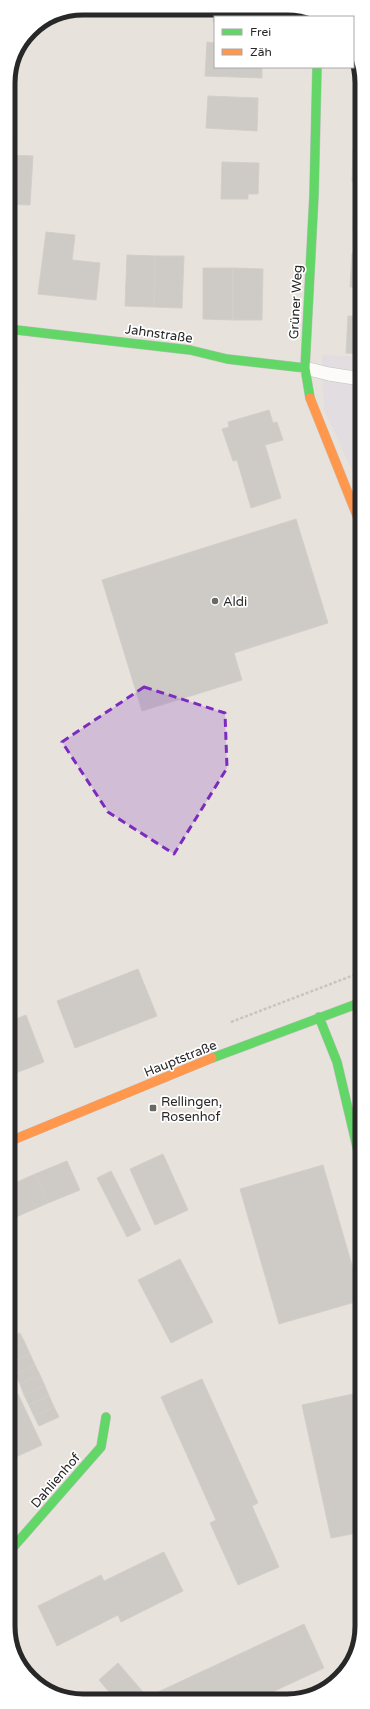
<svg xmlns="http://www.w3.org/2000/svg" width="370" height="1709" font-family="'Varela Round',sans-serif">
  <rect width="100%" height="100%" fill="#e8e2dc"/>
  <!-- industrial -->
  <path fill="#e1dde0" d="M322,355L361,357L362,491L324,410Z"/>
  <!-- building -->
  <path fill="#cecac6" stroke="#d2cec9" d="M214,9L259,10V17H215V22H213Z
    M207,42L215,43V67H262V78L205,76Z
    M208,96L258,98L257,131L206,128Z
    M353,150L361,151V182H352Z
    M8,155L33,156L30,205L8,204Z
    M222,162L259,163L258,194H248V199H221Z
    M354,195H361V230H353Z
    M46,232L75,235L72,260L100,263L96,300L38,294Z
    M352,253H361V287H350Z
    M127,255L155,256L154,307L125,306Z
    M155,256H184L182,308L154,307Z
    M203,268H233V320L203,319Z
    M233,268L263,269L262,320H233Z
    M348,316H361V354L346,353Z
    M269,410L273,423L277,422L283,440L265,445L281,498L251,508L237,460L233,461L222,429L229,427L228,422Z
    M296,519L328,623L234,653L242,680L142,711L102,580Z
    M8,735L17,754L8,757Z
    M138,969L157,1016L75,1048L57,1001Z
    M26,1015L44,1062L8,1076V1022Z
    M163,1154L188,1210L155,1225L130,1169Z
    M67,1161L80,1190L48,1203L35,1174Z
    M323,1165L362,1300L279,1324L240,1189Z
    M111,1171L141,1230L127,1237L97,1178Z
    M35,1174L48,1203L16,1217L8,1198V1186Z
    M180,1259L213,1322L171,1343L138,1280Z
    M20,1333L25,1343L9,1351V1338Z
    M25,1343L30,1354L10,1363L9,1351Z
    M30,1354L35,1365L15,1374L10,1363Z
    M35,1365L40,1375L20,1384L15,1374Z
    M40,1375L45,1386L24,1395L20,1384Z
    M202,1379L258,1503L252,1506L279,1567L238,1585L210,1523L216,1520L161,1397Z
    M45,1386L49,1396L29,1405L24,1395Z
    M362,1392V1532L331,1538L302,1405Z
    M18,1394L42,1445L9,1460V1399Z
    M49,1396L54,1407L34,1416L29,1405Z
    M54,1407L59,1417L39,1426L34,1416Z
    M164,1552L183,1591L121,1622L118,1615L57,1646L38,1606L101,1575L104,1581Z
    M304,1624L324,1668L255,1700H161L158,1692Z
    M118,1663L149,1699L148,1700H116L99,1680Z"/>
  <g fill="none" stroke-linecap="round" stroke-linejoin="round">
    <defs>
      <path id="lane" d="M305,368L329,374L361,379"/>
      <path id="fast" d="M8,329L190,350L227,359L305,368
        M310,398L305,368L314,195L317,67
        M319,1017L337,1062L362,1168
        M212,1058L362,1002
        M9,1552L101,1447L106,1417"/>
      <path id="slow" d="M310,398L362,528
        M8,1142L212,1058"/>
    </defs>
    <!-- lane casing -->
    <use href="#lane" stroke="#c4c2c3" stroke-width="14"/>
    <!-- fast casing -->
    <use href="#fast" stroke="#c4c2c3" stroke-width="10"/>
    <!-- slow casing -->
    <use href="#slow" stroke="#c4c2c3" stroke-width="10"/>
    <!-- path -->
    <path stroke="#c6c5c4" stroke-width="2.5" stroke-dasharray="3 2" stroke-linecap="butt" d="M231,1022L362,972"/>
    <!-- lane -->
    <use href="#lane" stroke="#fcfbfa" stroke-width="13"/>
    <!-- fast -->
    <use href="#fast" stroke="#63d668" stroke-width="9"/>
    <!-- slow -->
    <use href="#slow" stroke="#ff974d" stroke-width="9"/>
  </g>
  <!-- marked area -->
  <path fill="#7b2cbf" fill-opacity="0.2" stroke="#7b2cbf" stroke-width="3" stroke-dasharray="8 5" stroke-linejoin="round" d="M144,687L225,713L227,768L174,854L108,812L62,742Z"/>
  <!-- markers -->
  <g fill="#6b6967" stroke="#fff" stroke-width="1.5">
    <circle cx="215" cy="601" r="4"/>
    <rect x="149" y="1104" width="8" height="8" rx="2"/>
  </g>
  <g text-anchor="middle" stroke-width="3.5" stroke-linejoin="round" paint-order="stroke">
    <!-- street labels -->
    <g font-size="13" fill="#282828" stroke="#fff">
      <text transform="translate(295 302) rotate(-87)" y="5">Grüner Weg</text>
      <text transform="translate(159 333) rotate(8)" y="5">Jahnstraße</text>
      <text transform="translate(180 1058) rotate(-22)" y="5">Hauptstraße</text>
      <text transform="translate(55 1480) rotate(-49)" y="5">Dahlienhof</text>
    </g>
    <!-- poi labels -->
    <g font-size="13" fill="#282828" stroke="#fff" text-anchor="start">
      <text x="223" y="606">Aldi</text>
      <text x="161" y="1106">Rellingen,<tspan x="161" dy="15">Rosenhof</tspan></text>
    </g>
  </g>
  <!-- crop -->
  <path d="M0 0H370V1709H0ZM83 15H287A68 68 0 0 1 355 83V1626A68 68 0 0 1 287 1694H83A68 68 0 0 1 15 1626V83A68 68 0 0 1 83 15Z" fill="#fff" fill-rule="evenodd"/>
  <path fill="none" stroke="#282828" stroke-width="5" d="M83 15H287A68 68 0 0 1 355 83V1626A68 68 0 0 1 287 1694H83A68 68 0 0 1 15 1626V83A68 68 0 0 1 83 15Z"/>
  <!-- legend -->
  <rect x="214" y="16" width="140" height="52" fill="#ffffff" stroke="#a9a9a9"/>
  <rect x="222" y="29" width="20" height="6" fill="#63d668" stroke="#a9a9a9"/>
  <text x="250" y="36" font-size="12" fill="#282828">Frei</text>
  <rect x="222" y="49" width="20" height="6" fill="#ff974d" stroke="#a9a9a9"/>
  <text x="250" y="56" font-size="12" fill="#282828">Zäh</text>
</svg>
